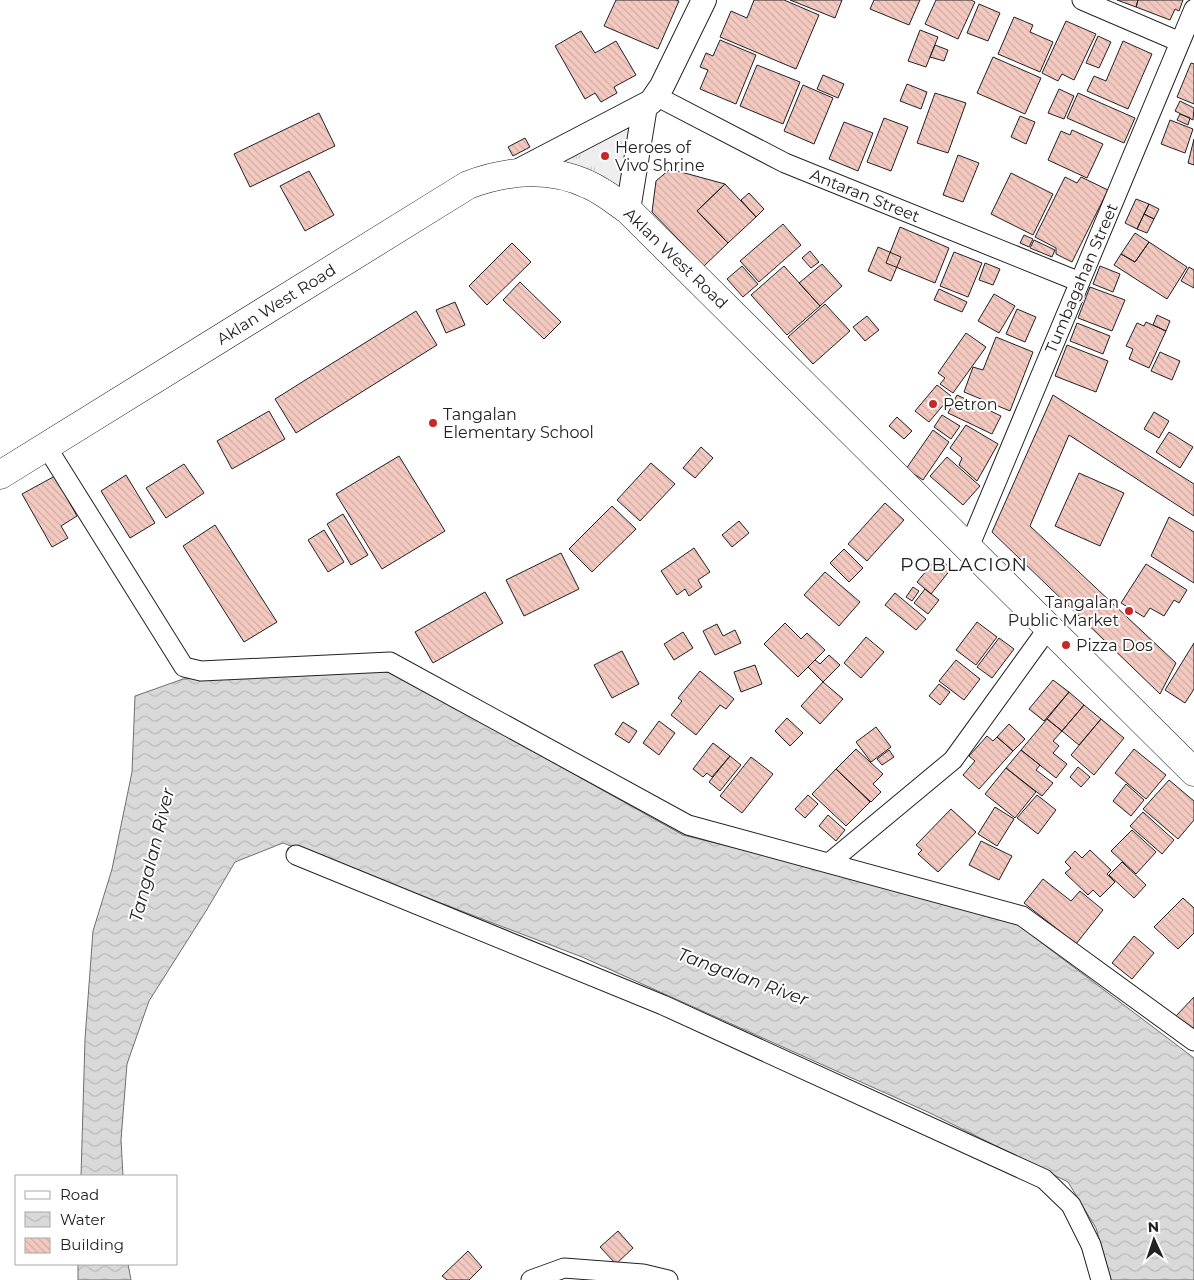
<svg xmlns="http://www.w3.org/2000/svg" width="1194" height="1280" font-family="Montserrat,sans-serif">
  <defs>
    <pattern id="grass-tufts" width="24" height="20" patternUnits="userSpaceOnUse" patternTransform="scale(1.25)"><rect width="24" height="20" fill="#eee"/><path d="M3 7l-1-3M5 7V3M7 7l1-3M15 17l-1-3M17 17v-4M19 17l1-3" fill="none" stroke="#ccc"/></pattern>
    <pattern id="water-waves" width="16" height="10" patternUnits="userSpaceOnUse" patternTransform="scale(1.25)"><rect width="16" height="10" fill="#d9d9d9"/><path d="M0 5q4-4 8 0t8 0" fill="none" stroke="#bababa"/></pattern>
    <pattern id="building-back-hatch" width="6" height="6" patternUnits="userSpaceOnUse" patternTransform="scale(1.25)"><rect width="6" height="6" fill="#f3c9c0"/><path d="M-1 5l2 2M0 0l6 6M5-1l2 2" fill="none" stroke="#d0aca5"/></pattern>
  </defs>
  <rect width="100%" height="100%" fill="#fff"/>
  <!-- grass -->
  <path fill="url(#grass-tufts)" stroke="#6f6f6f" d="M630,127L619,194L558,163Z"/>
  <!-- water -->
  <path fill="url(#water-waves)" stroke="#6f6f6f" d="M347,668L393,673L683,835L931,896L1014,922L1194,1058V1280H1111L1096,1228L1068,1182L930,1113L582,957L283,843L235,862L206,911L149,1001L127,1064L121,1140L123,1176H81L85,1039L93,931L112,869L132,772L135,696L183,679Z
    M78,1264H128L131,1280H78Z"/>
  <!-- building -->
  <path fill="url(#building-back-hatch)" stroke="#222" d="M616,0H676L679,1L658,49L604,26Z
    M754,0H784L819,15L796,69L720,37L731,11L747,18Z
    M790,0H842L835,18Z
    M874,0H920L909,25L870,9Z
    M936,0H971L975,2L958,39L925,24Z
    M1117,0H1138L1136,7Z
    M1138,0H1183L1179,11L1175,9L1170,20L1136,7Z
    M979,4L1000,13L988,41L967,33Z
    M1014,17L1033,25L1030,32L1053,42L1040,72L998,54Z
    M1066,21L1096,34L1074,80L1062,74L1058,81L1042,73Z
    M920,30L938,37L926,67L908,61Z
    M581,31L595,53L616,41L636,75L614,87L617,93L601,102L595,93L585,99L555,46Z
    M1098,36L1111,42L1099,68L1086,63Z
    M720,40L756,55L736,104L700,89L708,70L700,67L706,53L713,56Z
    M1123,41L1152,54L1128,109L1087,91L1094,76L1106,81Z
    M935,45L948,50L944,61L930,57Z
    M993,57L1041,78L1025,114L977,93Z
    M1191,63L1194,64V104L1177,97Z
    M757,65L800,82L783,124L740,106Z
    M823,75L844,84L838,98L817,89Z
    M907,84L927,92L921,109L900,101Z
    M803,85L833,98L814,144L784,131Z
    M1059,89L1074,96L1064,119L1048,113Z
    M935,93L966,103L948,153L917,143Z
    M1078,93L1135,118L1124,143L1067,118Z
    M1180,101L1194,108L1193,120L1175,111Z
    M319,113L335,146L250,187L234,154Z
    M1180,114L1190,118L1188,125L1177,120Z
    M1020,116L1035,122L1026,144L1011,137Z
    M884,118L908,127L891,171L867,162Z
    M1170,120L1193,129L1185,153L1161,144Z
    M844,122L873,133L858,171L829,159Z
    M1072,130L1103,144L1087,178L1048,160L1061,131L1070,135Z
    M525,138L530,147L513,156L508,147Z
    M1194,139V165L1188,163Z
    M958,155L979,163L963,202L943,195Z
    M670,169L725,184L697,211L728,243L704,266L652,212L656,181Z
    M309,171L334,215L305,231L280,186Z
    M1011,173L1053,194L1033,235L991,214Z
    M1065,177L1077,183L1081,177L1108,190L1072,262L1056,254V248L1035,237Z
    M725,184L756,217L728,243L697,211Z
    M749,193L764,209L756,217L741,200Z
    M1136,199L1149,204L1137,229L1125,223Z
    M1149,204L1159,209L1154,219L1144,214Z
    M1144,214L1154,219L1147,233L1137,229Z
    M783,224L801,245L759,282L740,261Z
    M900,227L949,248L935,283L886,263Z
    M1135,233L1149,242L1135,262L1121,254Z
    M1024,235L1033,239L1029,247L1020,243Z
    M1034,240L1055,250L1052,257L1030,248Z
    M1149,242L1187,267L1167,299L1114,265L1121,254L1135,262Z
    M512,243L531,262L487,305L469,286Z
    M878,247L901,257L891,281L868,271Z
    M810,251L819,262L811,268L802,258Z
    M954,252L982,263L968,297L940,286Z
    M985,263L1000,269L993,285L979,280Z
    M822,264L842,286L820,306L799,283Z
    M742,266L758,284L743,297L727,279Z
    M784,266L820,306L787,335L751,295Z
    M1100,266L1120,274L1113,292L1093,284Z
    M1189,267L1194,270V288L1181,281Z
    M520,282L561,322L544,339L503,300Z
    M1090,287L1125,300L1112,331L1078,318Z
    M939,289L967,302L962,312L934,300Z
    M994,294L1015,306L999,333L978,321Z
    M455,302L465,325L446,333L436,310Z
    M825,304L850,331L813,364L788,337Z
    M1017,309L1036,317L1025,342L1006,334Z
    M416,311L437,345L296,433L275,399Z
    M1157,315L1170,321L1166,331L1153,325Z
    M867,316L879,330L865,341L853,327Z
    M1146,322L1166,331L1149,368L1129,359L1133,349L1126,346L1137,323L1144,326Z
    M1077,323L1110,336L1103,354L1070,341Z
    M966,333L986,347L953,393L940,384L945,378L938,373Z
    M996,337L1033,352L1010,411L964,392L973,367L983,370Z
    M1067,345L1108,361L1096,392L1055,376Z
    M1160,352L1180,361L1172,380L1151,371Z
    M937,385L951,396L929,422L915,411Z
    M957,395L1001,416L992,434L948,413Z
    M1053,395L1194,484V516L1069,435L1030,526L1176,663L1160,694L992,532Z
    M269,411L285,439L232,469L217,441Z
    M1154,412L1169,421L1159,438L1144,429Z
    M942,415L960,426L951,439L934,427Z
    M897,417L912,431L904,439L889,426Z
    M966,425L998,444L977,481L959,465L962,458L950,448Z
    M933,430L949,442L923,480L906,469Z
    M1169,432L1193,447L1180,468L1156,452Z
    M701,447L713,458L695,478L683,468Z
    M399,456L445,531L382,569L336,494Z
    M947,457L980,486L963,505L930,476Z
    M651,463L675,484L640,521L617,500Z
    M184,464L204,493L166,518L146,488Z
    M1079,473L1124,493L1100,546L1055,526Z
    M126,475L155,523L130,538L101,491Z
    M55,476L77,516L61,526L68,538L52,547L22,494Z
    M885,503L904,520L867,561L848,544Z
    M612,506L636,529L592,572L569,549Z
    M343,514L368,555L351,565L327,524Z
    M1169,517L1194,532V583L1151,556Z
    M739,521L749,533L732,547L722,535Z
    M215,525L277,622L244,642L183,546Z
    M324,530L344,562L328,572L308,540Z
    M694,548L710,572L698,580L702,587L689,596L685,589L677,595L661,571Z
    M844,549L863,568L849,582L830,563Z
    M561,553L579,589L524,616L506,580Z
    M938,557L951,569L931,594L917,582Z
    M1146,564L1187,590L1179,603L1174,600L1164,616L1150,608L1144,617L1121,603Z
    M825,572L860,602L839,626L804,595Z
    M913,587L919,591L912,601L906,597Z
    M925,589L939,600L928,614L914,603Z
    M485,592L503,623L433,663L415,632Z
    M895,593L926,619L916,630L885,605Z
    M977,622L997,637L976,665L956,650Z
    M785,623L801,639L807,633L825,650L798,677L764,644Z
    M717,624L723,636L735,630L741,643L715,655L703,631Z
    M683,632L693,648L674,660L664,644Z
    M866,637L884,652L861,678L844,663Z
    M999,638L1014,649L992,678L977,667Z
    M1194,643V689L1185,703L1165,690Z
    M622,651L639,684L612,698L594,665Z
    M829,655L840,665L823,682L808,667L815,660L820,664Z
    M956,660L980,679L964,700L939,681Z
    M755,665L762,684L741,692L734,672Z
    M700,671L734,699L726,709L720,705L696,735L671,715L682,701L678,698Z
    M1053,680L1069,692L1044,721L1029,709Z
    M823,682L843,699L820,724L801,706Z
    M939,684L950,692L940,705L929,696Z
    M1069,692L1084,705L1062,731L1047,719Z
    M1084,705L1101,719L1079,745L1062,731Z
    M787,718L803,733L790,746L775,731Z
    M1047,719L1062,731L1053,741L1059,746L1053,753L1067,764L1056,778L1021,750Z
    M1101,719L1124,738L1094,775L1071,755Z
    M659,721L675,733L659,755L643,743Z
    M623,722L637,731L629,743L615,734Z
    M1009,724L1025,739L1013,751L997,737Z
    M876,727L891,747L871,762L856,742Z
    M987,736L993,741L997,737L1013,751L979,789L963,775L975,761L969,756Z
    M713,743L730,756L712,777L707,773L703,777L693,769Z
    M856,749L883,774L873,784L881,792L871,802L836,769Z
    M1134,749L1166,775L1146,799L1115,773Z
    M889,750L894,757L882,765L877,759Z
    M1021,750L1040,765L1036,770L1053,783L1042,796L1006,768Z
    M730,756L741,765L720,791L709,782Z
    M751,757L773,774L742,813L720,796Z
    M1078,767L1090,777L1081,787L1070,777Z
    M1006,768L1036,792L1015,818L985,794Z
    M836,769L870,802L846,826L812,794Z
    M1169,780L1194,801V820L1178,839L1143,809Z
    M1126,784L1144,800L1131,816L1113,801Z
    M808,795L818,804L805,818L795,809Z
    M1037,795L1056,810L1038,834L1017,818Z
    M995,807L1014,819L997,846L978,834Z
    M951,809L976,832L938,872L918,854L922,850L916,845Z
    M1143,812L1174,840L1162,854L1130,826Z
    M828,815L845,830L836,841L819,826Z
    M1132,830L1156,852L1136,874L1111,851Z
    M981,841L1012,856L999,880L969,865Z
    M1090,850L1111,870L1107,874L1115,882L1100,897L1093,890L1088,895L1065,873L1071,868L1065,862L1075,851L1082,858Z
    M1122,862L1146,885L1134,898L1109,875Z
    M1043,879L1071,901L1080,891L1103,910L1076,944L1024,903Z
    M1183,898L1194,908V933L1178,949L1154,927Z
    M1134,936L1154,953L1132,979L1112,963Z
    M1194,997V1034L1175,1017Z
    M618,1231L633,1248L616,1264L600,1247Z
    M468,1251L482,1267L469,1280H447L442,1276Z"/>
  <g fill="none" stroke-linecap="round" stroke-linejoin="round">
    <defs>
      <path id="minor" d="M1082,0L1180,42
        M656,96L785,163L1080,282
        M46,446L184,667L201,671L390,662L688,825L1022,916L1194,1041
        M969,547L1194,9
        M296,855L663,1005L1044,1179L1071,1205L1091,1245L1101,1280
        M829,863L953,760L1049,627
        M531,1280L564,1268L643,1274L668,1280"/>
      <path id="tertiary" d="M517,172L651,102L662,86L704,0
        M628,210L645,106"/>
      <path id="secondary" d="M0,475L468,185C508,170 549,166 589,185C603,191 615,201 628,210L1194,772"/>
    </defs>
    <!-- minor casing -->
    <use href="#minor" stroke="#222" stroke-width="21"/>
    <!-- tertiary casing -->
    <use href="#tertiary" stroke="#222" stroke-width="26"/>
    <!-- secondary casing -->
    <use href="#secondary" stroke="#222" stroke-width="29"/>
    <!-- minor -->
    <use href="#minor" stroke="#fff" stroke-width="19"/>
    <!-- tertiary -->
    <use href="#tertiary" stroke="#fff" stroke-width="24"/>
    <!-- secondary -->
    <use href="#secondary" stroke="#fff" stroke-width="28"/>
  </g>
  <!-- markers -->
  <g fill="#c62828" stroke="#fff" stroke-width="2">
    <circle cx="605" cy="156" r="5"/>
    <circle cx="933" cy="404" r="5"/>
    <circle cx="433" cy="423" r="5"/>
    <circle cx="1129" cy="611" r="5"/>
    <circle cx="1066" cy="645" r="5"/>
  </g>
  <g text-anchor="middle" stroke-width="4" stroke-linejoin="round" paint-order="stroke">
    <!-- poi labels -->
    <g font-size="16" fill="#222" stroke="#fff" text-anchor="start">
      <text x="615" y="153">Heroes of<tspan x="615" dy="18">Vivo Shrine</tspan></text>
      <text x="943" y="410">Petron</text>
      <text x="443" y="420">Tangalan<tspan x="443" dy="18">Elementary School</tspan></text>
      <text x="1119" y="608" text-anchor="end">Tangalan<tspan x="1119" dy="18">Public Market</tspan></text>
      <text x="1076" y="651">Pizza Dos</text>
    </g>
    <!-- street labels -->
    <g font-size="16" fill="#222" stroke="#fff">
      <text transform="translate(865 195) rotate(22)" y="6">Antaran Street</text>
      <text transform="translate(676 258) rotate(44)" y="6">Aklan West Road</text>
      <text transform="translate(1081 278) rotate(-67)" y="6">Tumbagahan Street</text>
      <text transform="translate(276 304) rotate(-32)" y="6">Aklan West Road</text>
    </g>
    <!-- water labels -->
    <g font-size="18" font-style="italic" fill="#222" stroke="#fff">
      <text transform="translate(152 855) rotate(-76)" y="6">Tangalan River</text>
      <text transform="translate(743 977) rotate(20)" y="6">Tangalan River</text>
    </g>
    <!-- quarter labels -->
    <g font-size="19" letter-spacing="1" fill="#222" stroke="#fff">
      <text x="964" y="571">POBLACION</text>
    </g>
  </g>
  <!-- legend -->
  <rect x="15" y="1175" width="162" height="90" fill="#ffffff" stroke="#a7a7a7"/>
  <rect x="25" y="1191" width="25" height="8" fill="#ffffff" stroke="#a7a7a7"/>
  <text x="60" y="1200" font-size="15" fill="#222222">Road</text>
  <rect x="25" y="1212" width="25" height="15" fill="url(#water-waves)" stroke="#a7a7a7"/>
  <text x="60" y="1225" font-size="15" fill="#222222">Water</text>
  <rect x="25" y="1238" width="25" height="15" fill="url(#building-back-hatch)" stroke="#a7a7a7"/>
  <text x="60" y="1250" font-size="15" fill="#222222">Building</text>
  <!-- north arrow -->
  <g transform="translate(1154 1240) rotate(357)" stroke="#ffffff" stroke-width="4" paint-order="stroke">
  <path d="M0-4L9 19L0 12L-9 19Z" fill="#222222"/>
  <text y="-8" font-size="14" font-weight="bold" text-anchor="middle" fill="#222222">N</text>
  </g>
</svg>
